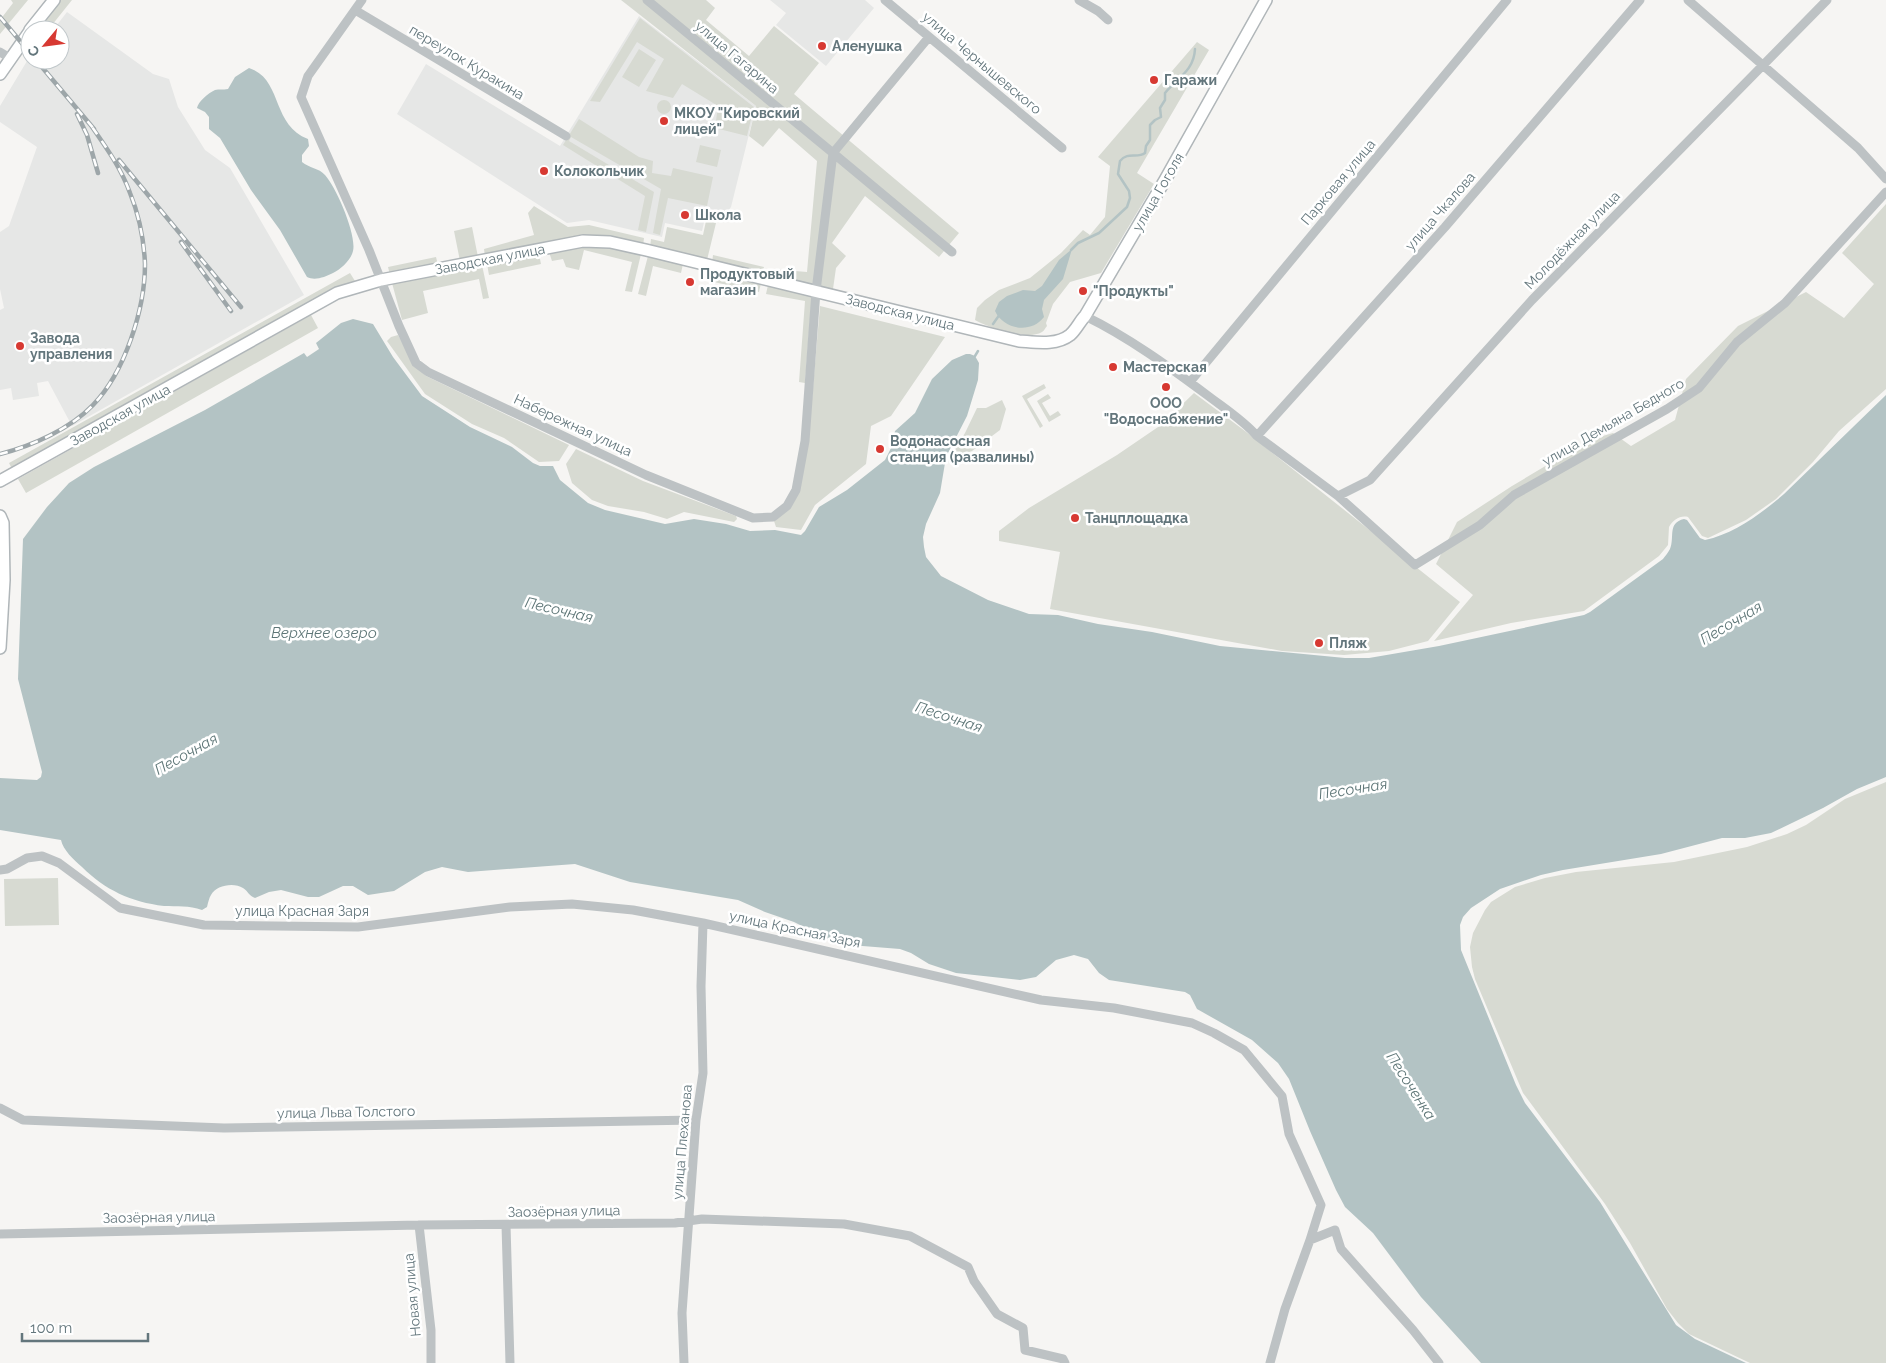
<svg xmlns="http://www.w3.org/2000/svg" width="1886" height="1363" font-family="Raleway,sans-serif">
  <rect width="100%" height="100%" fill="#f6f5f3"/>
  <!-- built -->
  <path fill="#e6e7e6" d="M770,0H865L874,8L826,66L776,25L786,13Z
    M67,12L153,74L169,79L178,107L205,150L230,168L304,295L72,426L48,381L37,383L39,396L13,400L11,388L0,390V310L4,308L0,289V232L9,226L37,147L0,122V106L30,56V60H60V30H53Z
    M639,16L756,106L731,207L720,222L705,218L702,231L665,223L662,237L589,220L567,223L397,114L426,64L560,146Z"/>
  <!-- green -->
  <path fill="#d7dad2" d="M11,0H28L0,34V20L13,3Z
    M61,0H72L48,30H38Z
    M621,0H706L715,8L706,20L749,56L774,26L819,63L794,94L959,233L939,257L865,196L832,243L846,256L836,268L833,289L771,276L772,269L807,272L817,161L779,128L763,147L749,136L756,106Z
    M640,18L754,107L747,136L715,128L718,106L682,84L673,98L646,91L664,59L637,42L600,102L590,101Z
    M1197,42L1209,50L1137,173L1154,184L1101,273L1070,282L1053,304L1046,323L1047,326C1045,328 1044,331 1042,332C1027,341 989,328 975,320L977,308L985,300L999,290L1030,278L1061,253L1083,230L1090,235L1105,217L1110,166L1098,157Z
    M639,49L656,60L639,87L622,77Z
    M657 107a7 7 0 1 1 14 0a7 7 0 1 1-14 0Z
    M682 113a7 7 0 1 1 14 0a7 7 0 1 1-14 0Z
    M579,119L639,157L653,161L652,173L671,176L673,168L713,177L707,206L668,198L660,235L653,233L661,189L571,137L569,141L654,192L646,232L638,230L645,196L563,145Z
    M700,145L721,150L717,167L696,162Z
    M1886,204V389L1839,431L1813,462L1776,499L1746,520L1708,538L1702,536L1688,517C1680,515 1673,520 1669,527L1668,545L1659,556L1584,611L1511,623L1434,641L1473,595L1436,564L1457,522L1512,486L1589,440L1613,433L1631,446L1675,420L1686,379L1738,326L1806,292L1844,318L1874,284L1842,253Z
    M534,206L568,227L589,225L644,238L643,246L610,238L485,257L484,249L534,235L528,213Z
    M706,221L716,223L707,260L650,247L651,239L664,242L667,227L703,235Z
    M472,227L478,257L460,261L454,231Z
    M582,245L609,246L641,254L632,292L625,291L632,262L584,250L579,270L566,267L563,259L552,261L549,252Z
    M539,254L541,264L489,275L487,264Z
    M713,255L764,267L762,274L712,263Z
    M648,256L683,264L681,273L653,266L646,296L638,294Z
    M436,257L438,265L390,275L388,267Z
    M482,265L489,298L483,299L479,279L423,291L428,313L402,320L392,283Z
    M707,271L761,283L759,292L705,280Z
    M350,273L355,281L13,471L9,463Z
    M768,285L812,294L805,383L799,382L805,301L766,294Z
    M820,306L945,337L891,416L871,426L866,464L815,505L801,530L776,527L774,521L790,508L808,445Z
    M311,315L318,328L26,493L18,479Z
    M398,335L414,365L426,376L569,445L559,461L539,462L504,438L472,424L425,394L387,341L391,337Z
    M1044,384L1046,388L1027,399L1043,426L1040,428L1022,396Z
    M1194,393L1245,431L1460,602L1428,641L1389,651L1344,655L1282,651L1050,609L1060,552L999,541V531L1029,508L1117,455L1161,425Z
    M1048,394L1051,398L1042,403L1050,416L1058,411L1061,415L1049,422L1037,401Z
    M1002,400L1006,409L1000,430L972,451L949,459L965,433L977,408H986Z
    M576,449L643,481L736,516L737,519L734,522L684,512L667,519L644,512L608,506L592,500L572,483L566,464Z
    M1886,782V1363H1750L1689,1334L1678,1323L1667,1309L1630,1243L1605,1204L1523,1093L1475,979L1472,967L1470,947L1473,933L1485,910L1491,902L1515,887L1545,878L1576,872L1674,862L1747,847L1787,834L1806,825L1845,799Z
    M58,878L59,925L5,926L4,879Z"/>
  <!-- water -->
  <path fill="#b3c3c4" d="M249,68C283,79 271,125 308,139L309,146L302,155V162C309,168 319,168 325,175C336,187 357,235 353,251C351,260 341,269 333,273C325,277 315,281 307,277L280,230L251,190L220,138L209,129V117L205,112L197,108C198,102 208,93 215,90C219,89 223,90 228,89L235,77Z
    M1072,249L1063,279L1044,300L1042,309L1044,317C1031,334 1004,330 995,311L999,302L1007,296L1023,290L1035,291L1042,286L1059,260Z
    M353,319L373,324L393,357L422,396L470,427L512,447L533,463L540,466H553L560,480L588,503L605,510L665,524L694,519L726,524L750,531L775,530L801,535L805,531L819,507L847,490L885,460L892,446L895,431L915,413L932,379L952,360L966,354H970L975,356L979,363L978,380L967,416L946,457L940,493L926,524L923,537L924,547L926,557L941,576L988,600L1029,614L1058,615L1098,624L1152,632L1220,646L1345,658H1369L1439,646L1584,615L1590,612L1663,559C1665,556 1668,553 1670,549C1675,537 1667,523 1684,519L1687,520L1700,538L1705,540C1734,534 1762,513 1784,494L1886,395V777L1857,789L1823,808L1771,833L1745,838H1722L1661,854L1563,870L1541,875L1500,889L1471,908L1463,917L1460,925L1461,950L1516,1085L1525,1103L1600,1202L1676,1325L1695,1339L1746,1363H1481L1421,1297L1373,1233L1345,1207L1336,1190L1310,1131L1289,1079L1278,1063L1252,1040L1197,1009L1190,995L1185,992L1109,980L1099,973L1088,959L1074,955L1056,960L1036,977L1020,980L956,973L929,964L911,953L900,949L850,945L826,938L794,922L765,912L738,900L630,882L575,864L468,872L442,867L425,872L394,891L368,895L353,886H343L319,897H308L281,890L269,892L255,898C249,896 248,891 243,888C234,882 216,885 211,895C209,898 208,903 207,907L202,910C189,905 177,907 164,906C131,902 105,890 82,867C74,860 63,850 61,840L0,830V778L37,780L41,777L42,772L18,679L23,539L47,507L69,483L94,467L205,410L304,353L307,357L319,349L316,343L341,323Z"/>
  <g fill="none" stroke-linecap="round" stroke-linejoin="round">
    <!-- stream -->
    <path stroke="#b3c3c4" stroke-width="2.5" d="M1071,250L1078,243L1099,233L1127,207L1130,198L1129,191L1118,174L1120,161C1128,151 1137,159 1145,153L1146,146L1150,140V125L1155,120L1161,117L1160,108L1165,100V93C1177,78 1194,71 1195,49
      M993,324L1000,314
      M975,356L978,351"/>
    <defs>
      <path id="major" d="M30,30L54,0
        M0,74L30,31
        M0,481L337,293L381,280L583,241L610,242L646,250L1019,341C1035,342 1056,346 1070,335C1076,330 1080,321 1085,316L1165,180L1266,0
        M0,516L3,523L4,580L0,648"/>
    </defs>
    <!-- major casing -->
    <use href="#major" stroke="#b0b6b9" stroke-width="14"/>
    <!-- minor -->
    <path stroke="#bdc2c4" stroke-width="9" d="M362,0L308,76L301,97L369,250L399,326L416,363L428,372L646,475L753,518L773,517L787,506L796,490L805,441L816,291L833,153L647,0
      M885,0L1062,148
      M1079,0L1098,11L1108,20
      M1688,0L1858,148L1886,179
      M355,10L566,136
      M929,37L833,153L952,252
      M0,52L10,58
      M1085,316C1128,337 1168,366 1207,395C1224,408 1243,420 1257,436L1338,496L1415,565L1480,525L1514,495L1667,409L1699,388L1737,342L1785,303L1886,192
      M1190,382L1507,0
      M1257,436L1445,227L1640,0
      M1338,496L1370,480L1532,300L1827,0
      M0,870L7,869L27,858L42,856L59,863L120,908L204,925L358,927L510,907L572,904L633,910L703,923L1041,1000L1114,1008L1192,1023L1214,1033L1244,1050L1282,1096L1289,1134L1321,1205L1310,1240
      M0,1108L23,1120L224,1128L696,1120
      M419,1225L431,1330V1363
      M506,1225L510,1363
      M0,1234L419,1225L675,1223L702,1219L844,1224L910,1236L968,1267L974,1281L997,1314L1023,1328L1025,1350L1063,1359L1065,1363
      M684,1363L682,1313L696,1120L703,1073L701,986L703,923
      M1270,1363L1285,1309L1310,1240L1335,1230L1341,1249L1413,1330L1439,1363"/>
    <!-- major -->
    <use href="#major" stroke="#fff" stroke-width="11"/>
    <defs>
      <path id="rail" d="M0,17L30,53
        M36,60L94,129
        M77,114L87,135L98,173
        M119,160L241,307
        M181,242L231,311
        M0,454C32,446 70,429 93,405C125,372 145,309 145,264C144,241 139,215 130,193C121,168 106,147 90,124"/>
    </defs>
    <!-- rail casing -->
    <use href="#rail" stroke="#9da6a9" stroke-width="4.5"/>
    <!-- rail -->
    <use href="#rail" stroke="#fff" stroke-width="2.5" stroke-dasharray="8" stroke-linecap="butt"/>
  </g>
  <!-- markers -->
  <g fill="#d73932" stroke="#fff" stroke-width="2">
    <circle cx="822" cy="46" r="5"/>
    <circle cx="1154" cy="80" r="5"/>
    <circle cx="664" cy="121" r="5"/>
    <circle cx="544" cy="171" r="5"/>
    <circle cx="685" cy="215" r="5"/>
    <circle cx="690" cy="282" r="5"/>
    <circle cx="1083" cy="291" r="5"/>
    <circle cx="20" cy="346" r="5"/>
    <circle cx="1113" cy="367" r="5"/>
    <circle cx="1166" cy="387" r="5"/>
    <circle cx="880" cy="449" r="5"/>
    <circle cx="1075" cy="518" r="5"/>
    <circle cx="1319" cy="643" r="5"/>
  </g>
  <g text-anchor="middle" stroke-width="5" stroke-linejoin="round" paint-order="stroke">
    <!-- poi labels -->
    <g font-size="14" font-weight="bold" fill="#63767c" stroke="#fff" text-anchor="start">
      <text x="832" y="51">Аленушка</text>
      <text x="1164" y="85">Гаражи</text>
      <text x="674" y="118">МКОУ "Кировский<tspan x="674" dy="16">лицей"</tspan></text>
      <text x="554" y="176">Колокольчик</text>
      <text x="695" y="220">Школа</text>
      <text x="700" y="279">Продуктовый<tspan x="700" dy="16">магазин</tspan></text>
      <text x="1093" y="296">"Продукты"</text>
      <text x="30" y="343">Завода<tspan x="30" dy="16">управления</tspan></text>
      <text x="1123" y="372">Мастерская</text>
      <text x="1166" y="408" text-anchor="middle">ООО<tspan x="1166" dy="16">"Водоснабжение"</tspan></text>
      <text x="890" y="446">Водонасосная<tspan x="890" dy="16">станция (развалины)</tspan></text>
      <text x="1085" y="523">Танцплощадка</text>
      <text x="1329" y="648">Пляж</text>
    </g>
    <!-- street labels -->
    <g font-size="14" fill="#63767c" stroke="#fff">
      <text transform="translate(737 57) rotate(40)" y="5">улица Гагарина</text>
      <text transform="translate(467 62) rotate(31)" y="5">переулок Куракина</text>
      <text transform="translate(982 63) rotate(40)" y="5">улица Чернышевского</text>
      <text transform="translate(1338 182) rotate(-50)" y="5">Парковая улица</text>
      <text transform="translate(1158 192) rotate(-60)" y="5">улица Гоголя</text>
      <text transform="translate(1440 211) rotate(-49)" y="5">улица Чкалова</text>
      <text transform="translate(1572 240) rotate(-46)" y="5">Молодёжная улица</text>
      <text transform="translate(490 259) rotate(-11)" y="5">Заводская улица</text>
      <text transform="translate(900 312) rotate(14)" y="5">Заводская улица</text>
      <text transform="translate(120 415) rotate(-29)" y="5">Заводская улица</text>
      <text transform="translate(1613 422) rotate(-30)" y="5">улица Демьяна Бедного</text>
      <text transform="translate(573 425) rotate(25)" y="5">Набережная улица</text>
      <text x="302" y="916">улица Красная Заря</text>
      <text transform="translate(795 929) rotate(12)" y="5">улица Красная Заря</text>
      <text transform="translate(346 1112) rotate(-1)" y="5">улица Льва Толстого</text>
      <text transform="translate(682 1142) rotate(-85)" y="5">улица Плеханова</text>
      <text transform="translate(564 1211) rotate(-1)" y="5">Заозёрная улица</text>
      <text transform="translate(159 1217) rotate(-1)" y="5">Заозёрная улица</text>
      <text transform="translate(412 1295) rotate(-95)" y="5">Новая улица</text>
    </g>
    <!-- water labels -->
    <g font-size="15" font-style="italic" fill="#5e7677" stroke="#fff">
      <text transform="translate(559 610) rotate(13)" y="5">Песочная</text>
      <text transform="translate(1731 623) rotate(-31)" y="5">Песочная</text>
      <text x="324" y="638">Верхнее озеро</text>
      <text transform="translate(949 717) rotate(18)" y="5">Песочная</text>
      <text transform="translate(186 754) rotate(-29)" y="5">Песочная</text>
      <text transform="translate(1353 789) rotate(-9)" y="5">Песочная</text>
      <text transform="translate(1411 1086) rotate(57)" y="5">Песоченка</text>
    </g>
  </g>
  <!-- north arrow -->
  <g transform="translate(45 45) rotate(241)"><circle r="24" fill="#ffffff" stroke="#c1c8cb"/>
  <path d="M0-4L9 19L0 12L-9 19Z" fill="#d73932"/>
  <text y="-8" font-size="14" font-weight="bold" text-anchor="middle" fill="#63767c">С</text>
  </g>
  <!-- scale -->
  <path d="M22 1333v8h126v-8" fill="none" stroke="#63767c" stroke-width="2.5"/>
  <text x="30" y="1333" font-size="15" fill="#63767c" stroke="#ffffff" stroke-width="4" paint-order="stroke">100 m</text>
</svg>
